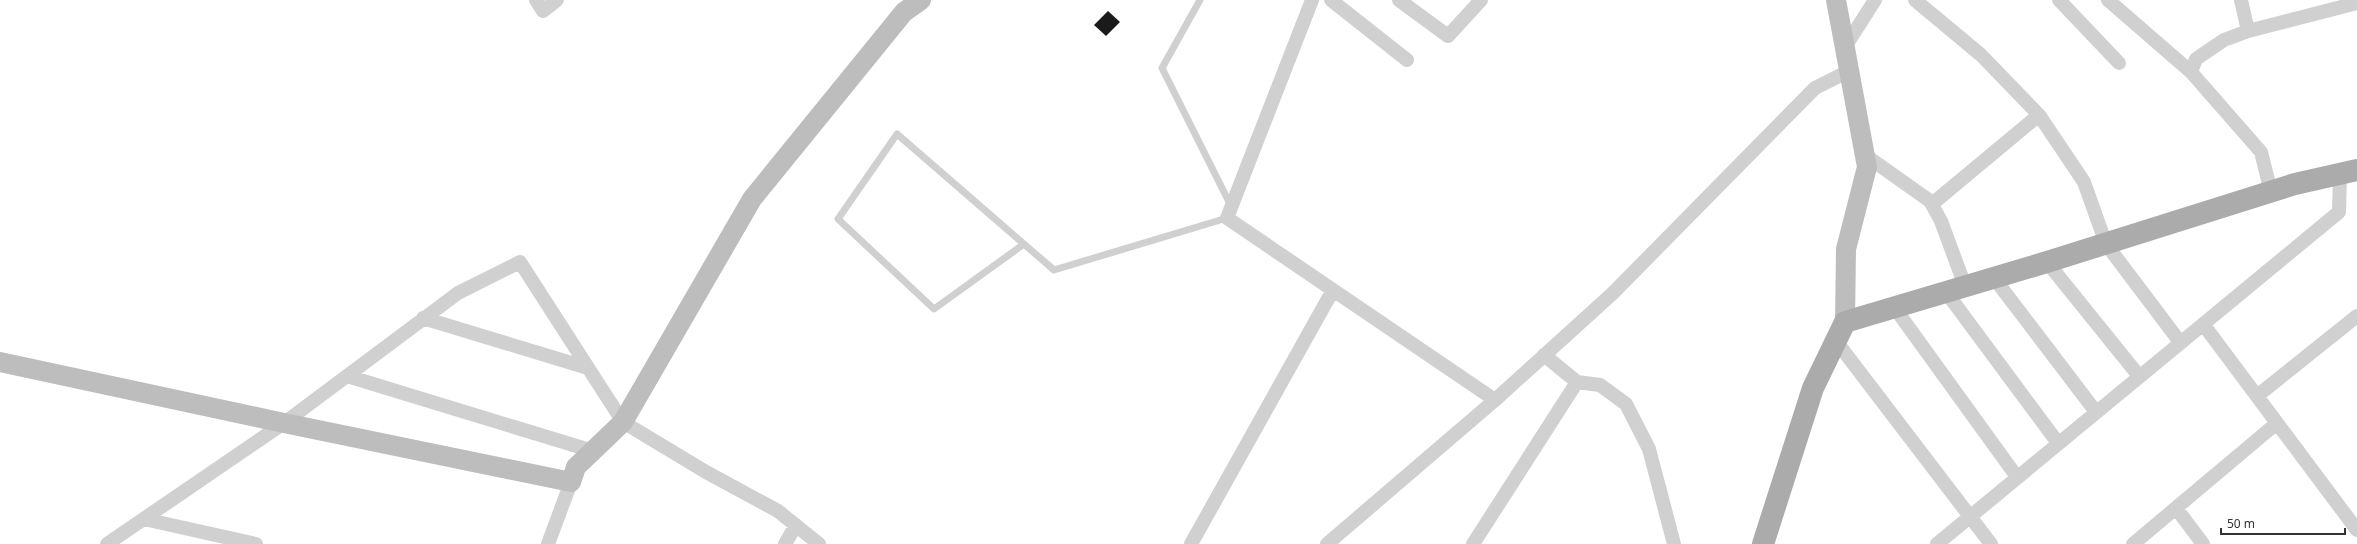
<svg xmlns="http://www.w3.org/2000/svg" width="2357" height="544" font-family="'Noto Sans',sans-serif">
  <rect width="100%" height="100%" fill="#fff"/>
  <!-- building -->
  <path fill="#1a1a1a" d="M1108,11L1120,22L1106,36L1094,25Z"/>
  <g fill="none" stroke-linecap="round" stroke-linejoin="round">
    <!-- lane -->
    <path stroke="#d0d0d0" stroke-width="7" d="M1200,0L1162,68L1231,206
      M1024,244L934,309L838,219L897,134L1054,270L1227,218"/>
    <!-- street -->
    <path stroke="#d0d0d0" stroke-width="14" d="M536,0L543,11L557,0
      M1312,0L1227,218L1495,400
      M1331,0L1407,60
      M1399,0L1448,36L1481,0
      M1915,0L1981,55L2039,115L2084,182L2106,244L2180,342
      M2059,0L2119,63
      M2108,0L2191,72L2196,59L2224,40L2248,31
      M2241,0L2248,31L2357,3
      M1845,47L1875,0
      M2191,72L2261,152L2271,192
      M1865,155L1930,201L1941,221L1965,286
      M1932,204L2039,115
      M2047,262L2139,376
      M1994,278L2096,412
      M1946,292L2058,443
      M1894,307L2017,477
      M423,318L588,368
      M2203,324L2357,530
      M1836,341L1991,544
      M1544,355L1577,382L1600,385L1626,404L1649,449L1674,544
      M347,376L593,451
      M2257,396L2357,316
      M2176,508L2203,544
      M144,519L256,544
      M107,544L284,423L458,293L520,262L623,422L706,472L778,511L819,544
      M548,544L571,482
      M785,544L796,525
      M1191,544L1333,290
      M1327,544L1495,400L1613,293L1815,88L1849,71
      M1473,544L1577,382
      M1937,544L2339,212L2340,174
      M2133,544L2277,423"/>
    <!-- secondary -->
    <path stroke="#bdbdbd" stroke-width="20" d="M1836,0L1867,167L1846,249L1845,322
      M0,362L284,423L571,482L576,467L623,422L752,199L904,12L921,0"/>
    <!-- primary -->
    <path stroke="#ababab" stroke-width="22" d="M1763,544L1813,388L1845,322L2047,262L2295,184L2357,170"/>
  </g>
  <!-- scale -->
  <path d="M2221 528v6h124v-6" fill="none" stroke="#333333" stroke-width="2"/>
  <text x="2227" y="528" font-size="12" fill="#333333" stroke="#ffffff" stroke-width="3" paint-order="stroke">50 m</text>
</svg>
